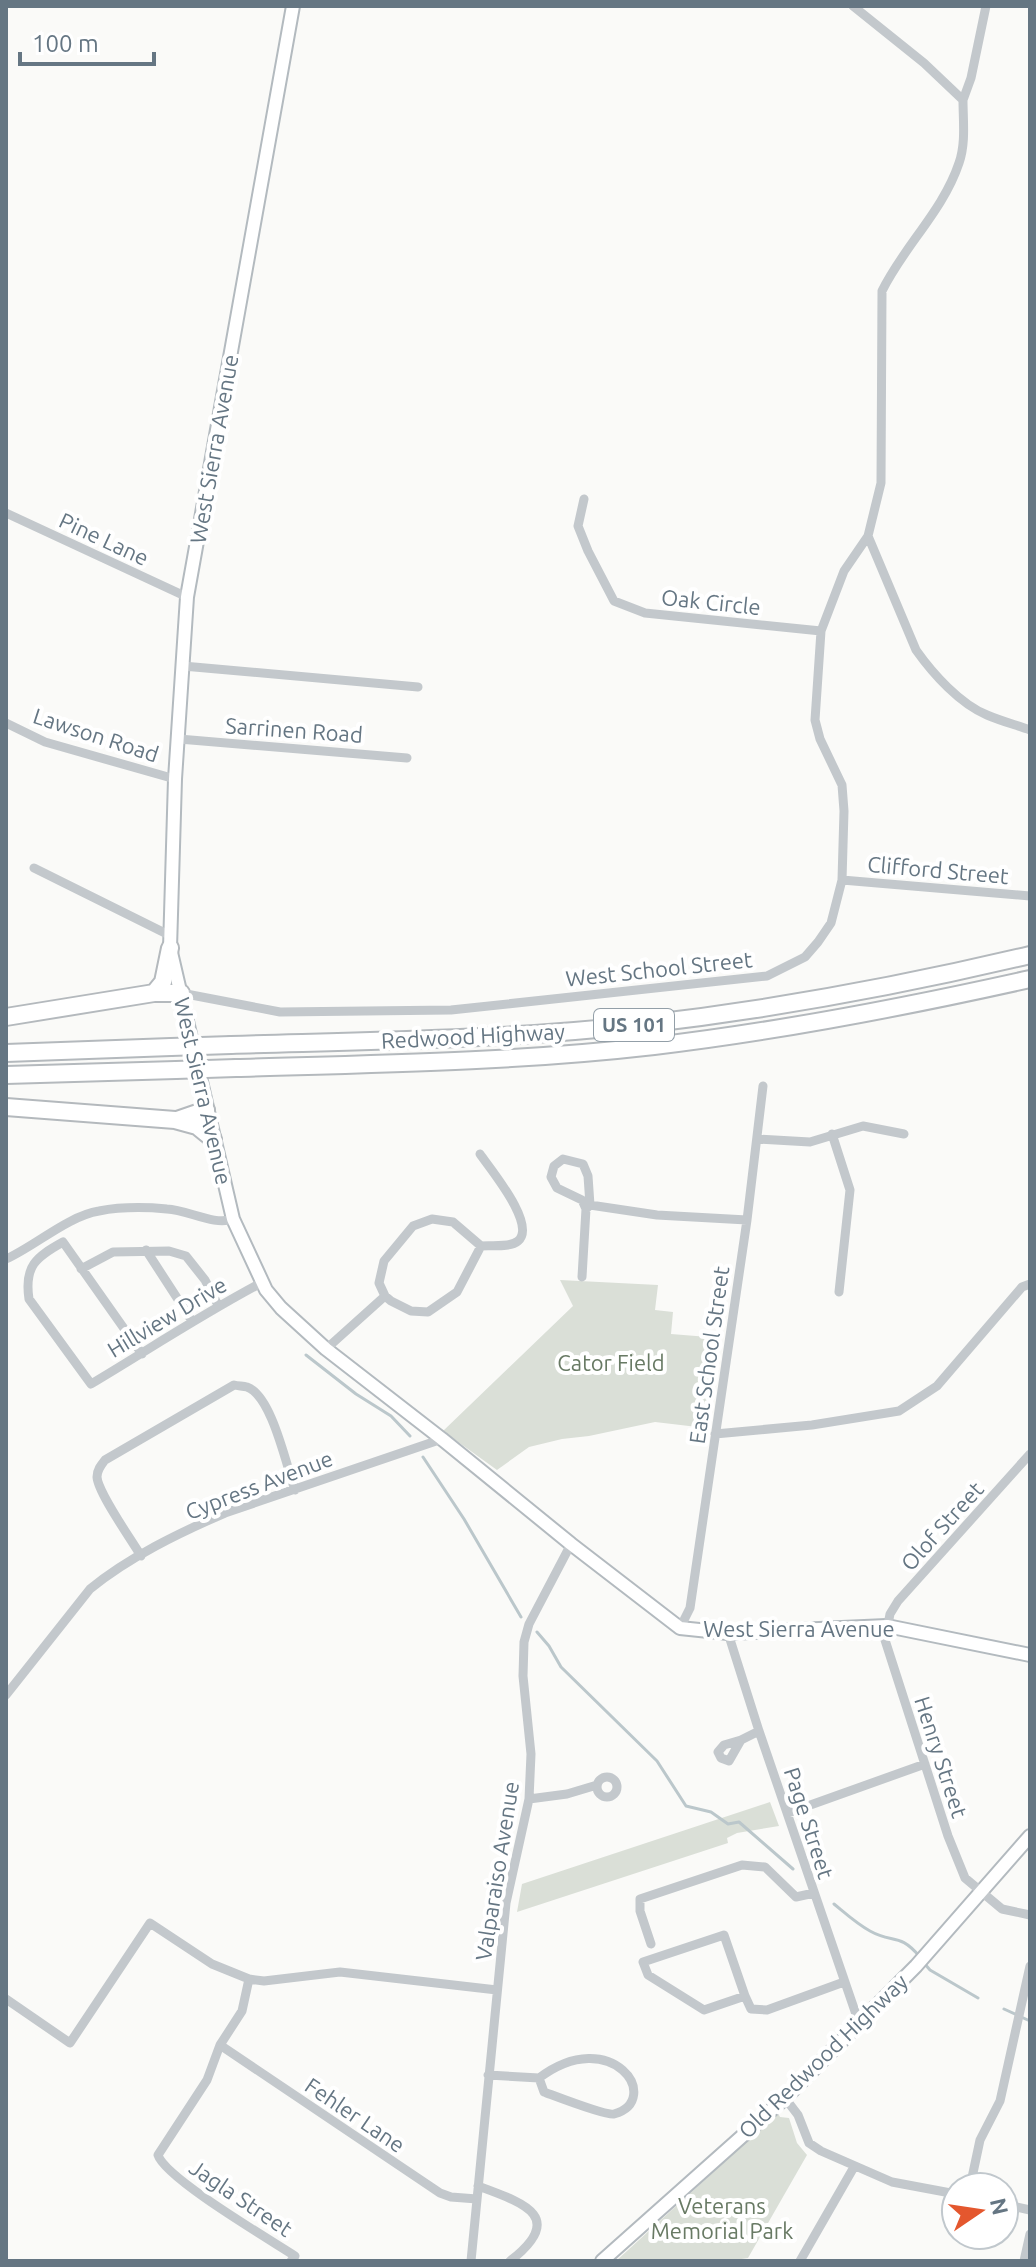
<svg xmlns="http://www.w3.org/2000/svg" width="1036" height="2267" font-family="Ubuntu,sans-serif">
  <rect width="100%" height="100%" fill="#fafaf8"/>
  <!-- green -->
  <path fill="#dadfd7" d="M560,1280L658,1285L655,1310L673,1312L671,1334L721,1338L706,1428L655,1422L589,1436L562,1439L529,1447L497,1470L443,1431L573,1306Z
    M770,1802L779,1826L737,1833L727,1838L728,1843L517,1912L522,1884Z
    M778,2113L780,2117L789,2118L797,2143L807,2155L748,2258L729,2261H616Z"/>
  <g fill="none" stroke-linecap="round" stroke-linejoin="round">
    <!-- stream -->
    <path stroke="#bbc7cb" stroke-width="3" d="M306,1355L356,1394L391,1416L410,1436
      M423,1457L464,1519L521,1617
      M537,1632L549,1646L561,1667L657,1761L686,1806L711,1812L728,1824L739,1822L793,1869
      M834,1904C845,1913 857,1924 870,1931C893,1944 899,1932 920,1957
      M924,1963L930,1970L978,1998
      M1004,2009L1030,2021"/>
    <defs>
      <path id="secondary" d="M293,6L187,597L175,779L170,948L233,1219L266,1290L281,1308L326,1349L442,1439L571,1544L680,1628L728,1633L887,1626L1030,1655
        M602,2261L785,2098L916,1966L1030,1836"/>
      <path id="motorway" d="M154,993L163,982L170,948
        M6,1017L154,993H181
        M231,1045C367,1041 502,1040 637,1025C769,1010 900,986 1030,955
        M6,1053L171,1047
        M236,1068C376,1064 515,1062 654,1046C781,1031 905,1007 1030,979
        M6,1075L176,1070
        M6,1107L175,1120L197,1126L213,1139
        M177,1120L206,1110"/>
    </defs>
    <!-- secondary casing -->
    <use href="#secondary" stroke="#b3babf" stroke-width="16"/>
    <!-- motorway casing -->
    <use href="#motorway" stroke="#b4b9bd" stroke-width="20"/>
    <!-- minor -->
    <path stroke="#c3c8cc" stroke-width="9" d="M963,100L971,78L986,6
      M584,499L578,526L588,551L614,601L645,613L821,631
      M6,513L187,597
      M868,536L916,650C933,674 960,704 987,715C1001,721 1016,725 1030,730
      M183,666L418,687
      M6,723L45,742L175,779
      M179,739L407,758
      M34,868L169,935
      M842,880L1030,896
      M181,993L280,1012L451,1010L767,976L805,957L818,942L831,923L842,880L844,811L842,785L820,739L815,720L821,631L844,571L868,536L881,483L882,291C904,246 943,211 959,163C966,143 963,121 963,100L924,63L853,6
      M832,1134L850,1190L839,1292
      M757,1139L810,1142L863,1126L904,1134
      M480,1154C491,1170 537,1225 518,1241C510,1248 491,1245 481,1246
      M586,1209L582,1200L557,1188L551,1177L554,1166L563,1159L583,1164L588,1176L590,1205L657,1215L747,1220
      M432,1219L453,1222L481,1246L457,1292L428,1312L411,1311L391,1301L385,1296L379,1283L384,1261L413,1226Z
      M146,1250L192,1321
      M6,1259C35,1246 68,1216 99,1211C120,1207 145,1207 167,1209C188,1210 214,1226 233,1219
      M81,1269L113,1252L169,1251L186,1256L205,1280L218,1305
      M582,1277L586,1209L589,1206
      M326,1349L385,1296
      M142,1354L63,1242C36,1257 24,1266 29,1299L91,1384C148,1350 204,1313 263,1282
      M715,1434L812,1425L899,1411L937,1386L1022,1287L1030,1284
      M1030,1454L898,1601L890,1614L885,1640L948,1836L965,1878L1002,1909L1030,1915
      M141,1556C131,1539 98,1493 97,1477C97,1470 101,1465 105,1460L234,1385C238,1386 243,1386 247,1387C272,1396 286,1465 295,1490
      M680,1628L690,1608L747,1220L763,1086
      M728,1633L759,1731L859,2023
      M6,1695L90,1589C129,1557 179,1533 225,1513L442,1439
      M741,1740L724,1745L718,1752L721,1758L729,1761L741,1740L759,1731
      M597 1787a10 10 0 1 1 20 0a10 10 0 1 1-20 0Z
      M529,1799L567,1794L597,1785
      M788,1813L925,1764
      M651,1944L640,1911V1899L742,1865L765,1867L796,1897L814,1893
      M249,1979L242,2011L220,2045L207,2080L158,2155C165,2178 269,2239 295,2256L291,2261
      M745,1996L724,1935L643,1962L648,1975L704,2010L745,1996L751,2009L767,2010L844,1982
      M6,1999L70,2043L150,1923L212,1964L249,1979L264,1981L340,1972L497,1990
      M220,2045L440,2193L451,2197L477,2199
      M488,2075L539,2078C612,2023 664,2100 614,2114C606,2116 555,2096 544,2092L539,2078
      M785,2098L798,2115L809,2143L821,2151L892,2182L956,2194
      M478,2186C524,2203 567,2217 510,2261
      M970,2187L980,2140L1000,2101L1030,1966
      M1004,2204L1030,2210
      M471,2261L506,1903L529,1799L531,1754L523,1676L524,1642L529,1624L571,1544
      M800,2261L854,2167
      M1024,2261L1030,2234"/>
    <!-- secondary -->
    <use href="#secondary" stroke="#fff" stroke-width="12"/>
    <!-- motorway -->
    <use href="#motorway" stroke="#fff" stroke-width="16"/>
    <defs>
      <path id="motorway-bridge" d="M171,1047L231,1045
        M176,1070L236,1068"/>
    </defs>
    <!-- motorway-bridge casing -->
    <use href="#motorway-bridge" stroke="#b4b9bd" stroke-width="20" stroke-linecap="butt"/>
    <!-- motorway-bridge -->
    <use href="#motorway-bridge" stroke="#fff" stroke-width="16"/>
  </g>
  <g text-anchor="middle" stroke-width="8" stroke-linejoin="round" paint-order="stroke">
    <!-- shield labels -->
    <rect fill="#fff" stroke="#939fa8" stroke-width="2" x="594" y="1009" width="80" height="32" rx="6"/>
    <g font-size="20" font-weight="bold" fill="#657683">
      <text x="634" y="1032">US 101</text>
    </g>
    <!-- street labels -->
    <g font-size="22" fill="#657683" stroke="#fff">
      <text transform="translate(214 449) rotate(-80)" y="8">West Sierra Avenue</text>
      <text transform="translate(104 539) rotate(25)" y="8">Pine Lane</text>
      <text transform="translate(711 602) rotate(6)" y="8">Oak Circle</text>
      <text transform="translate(294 730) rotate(4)" y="8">Sarrinen Road</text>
      <text transform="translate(96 735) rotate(18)" y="8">Lawson Road</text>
      <text transform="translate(938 870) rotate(5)" y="8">Clifford Street</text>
      <text transform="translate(659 969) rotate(-6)" y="8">West School Street</text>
      <text transform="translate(473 1036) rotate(-3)" y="8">Redwood Highway</text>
      <text transform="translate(203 1091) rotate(77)" y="8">West Sierra Avenue</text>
      <text transform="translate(167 1317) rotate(-31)" y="8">Hillview Drive</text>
      <text transform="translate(709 1355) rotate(-82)" y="8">East School Street</text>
      <text transform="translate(259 1485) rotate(-21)" y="8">Cypress Avenue</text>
      <text transform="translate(942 1526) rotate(-48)" y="8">Olof Street</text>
      <text x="799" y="1637">West Sierra Avenue</text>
      <text transform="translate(941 1757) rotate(72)" y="8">Henry Street</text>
      <text transform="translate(809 1823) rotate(72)" y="8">Page Street</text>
      <text transform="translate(497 1871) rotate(-81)" y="8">Valparaiso Avenue</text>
      <text transform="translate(823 2056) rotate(-44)" y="8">Old Redwood Highway</text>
      <text transform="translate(355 2115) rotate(34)" y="8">Fehler Lane</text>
      <text transform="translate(241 2198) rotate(34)" y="8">Jagla Street</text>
    </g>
    <!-- park labels -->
    <g font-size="22" fill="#687a64" stroke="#fff">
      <text x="611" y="1371">Cator Field</text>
      <text x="722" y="2214">Veterans<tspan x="722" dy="25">Memorial Park</tspan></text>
    </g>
  </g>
  <!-- border -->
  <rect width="1036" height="2267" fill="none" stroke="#657683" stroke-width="16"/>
  <!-- north arrow -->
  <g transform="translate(980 2211) rotate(77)"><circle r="38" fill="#ffffff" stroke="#c1c8cd" stroke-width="2"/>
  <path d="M0-6L14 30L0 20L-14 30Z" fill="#e4572e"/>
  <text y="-12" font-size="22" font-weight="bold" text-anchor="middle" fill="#657683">N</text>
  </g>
  <!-- scale -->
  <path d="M20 52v12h134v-12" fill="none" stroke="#657683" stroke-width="4"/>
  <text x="32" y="52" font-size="24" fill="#657683" stroke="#ffffff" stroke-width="6" paint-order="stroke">100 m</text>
</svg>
